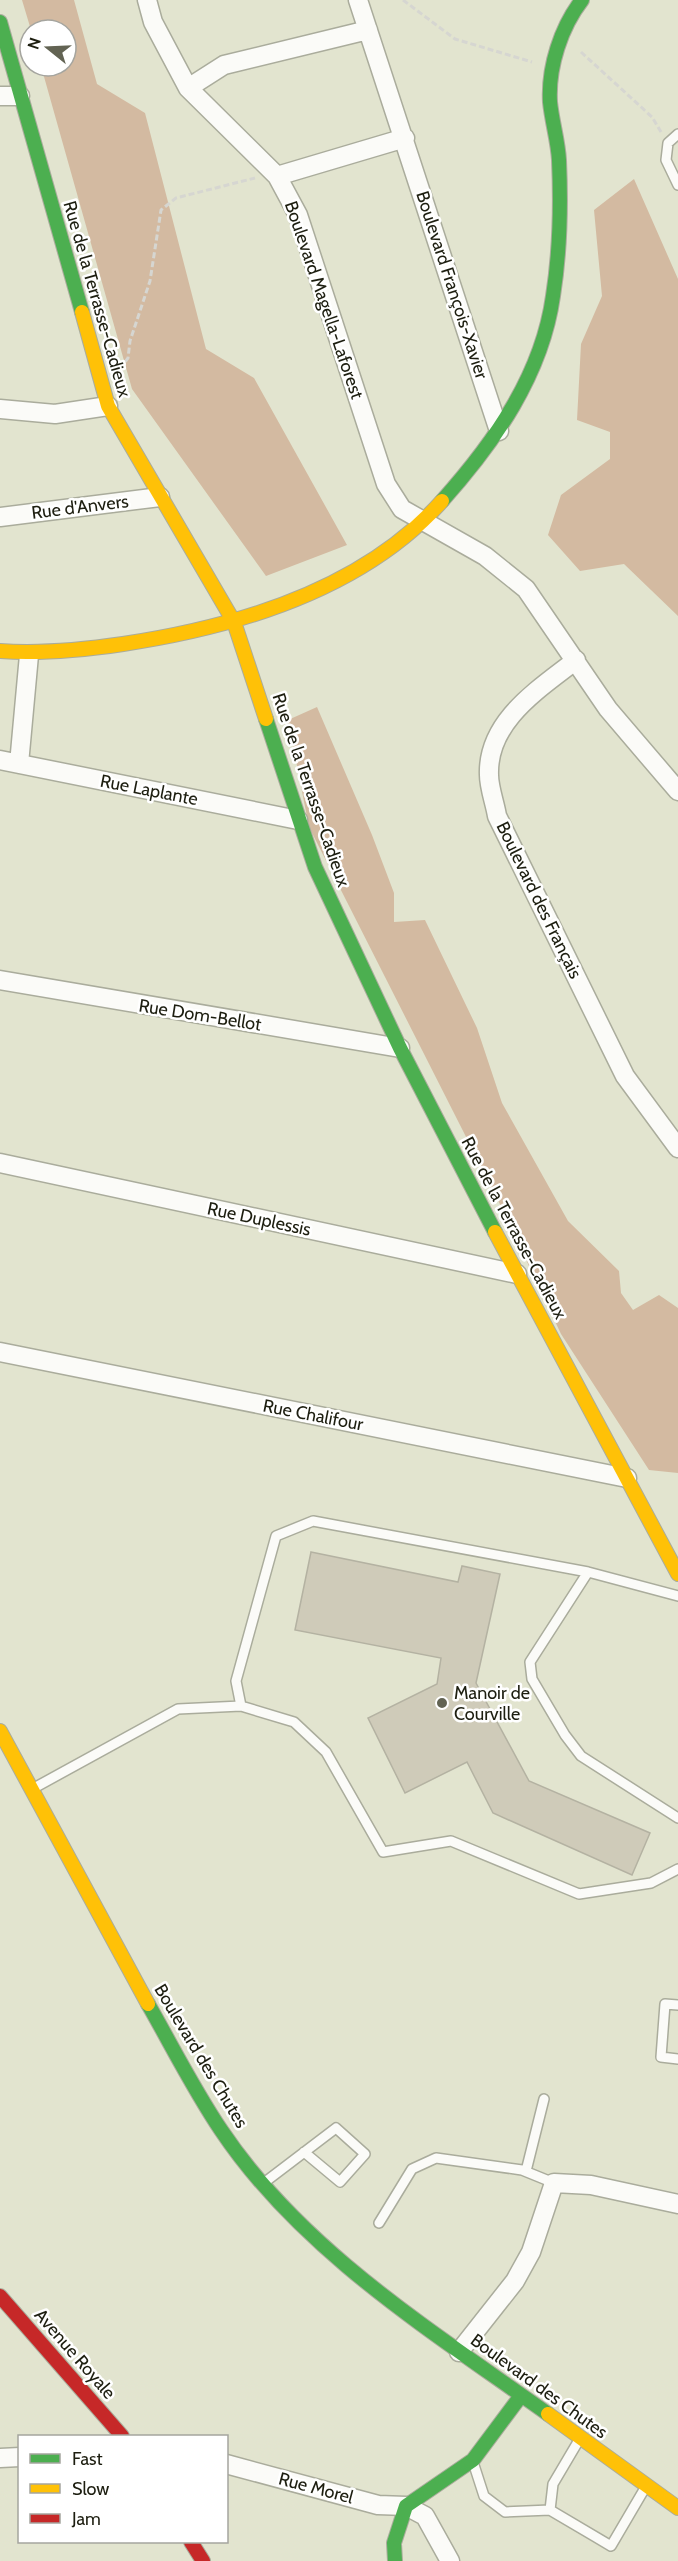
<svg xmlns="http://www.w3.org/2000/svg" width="678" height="2561" font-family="Cabin,sans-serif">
  <rect width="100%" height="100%" fill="#e2e4cf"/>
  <!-- forest -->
  <path fill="#d3baa1" d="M22,0H74L97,84L145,113L206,349L254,378L347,545L266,576L132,389L41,66H66V30H31Z
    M634,179L678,279V616L624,564L580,571L548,535L561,495L610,459V432L577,420L581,344L602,296L594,210Z
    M317,707L372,835L394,893V922L425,920L477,1028L502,1103L568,1221L619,1271L621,1293L633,1310L659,1295L678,1308V1473L649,1470L561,1334L497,1198L309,827L288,720Z"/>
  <!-- building -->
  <path fill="#cfcbb9" stroke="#b4b2a2" stroke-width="1.5" d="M311,1552L458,1582L462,1566L500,1574L476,1683L529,1781L650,1833L632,1875L493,1813L467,1762L405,1793L368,1718L437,1684L441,1658L295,1630Z"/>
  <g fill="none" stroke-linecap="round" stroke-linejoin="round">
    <defs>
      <path id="lane" d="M678,134L668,143L666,160L678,185
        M588,1572L530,1662L532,1679L565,1735L581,1756L678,1818
        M241,1706L236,1681L276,1536L313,1521L588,1572L678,1596
        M34,1788L178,1709L241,1706L294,1722L326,1752L383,1852L451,1841L579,1894L651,1883L678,1869
        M678,2005L665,2004L661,2057L678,2059
        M526,2171L544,2099
        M265,2182L336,2128L365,2154L340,2182L304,2152
        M379,2223L412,2169L436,2158L522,2170L554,2183
        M473,2462L484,2496L505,2512L550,2510L611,2546L645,2488
        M550,2510L553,2484L579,2440"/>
      <path id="street" d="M147,0L153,22L188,88L277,176L298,215L386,484L402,509L485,556L526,589L608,709L678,791
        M358,0L499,431
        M188,88L224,65L368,30
        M0,96H20
        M277,176L405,138
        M0,409L55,414L108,406
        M0,517L160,497
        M576,660C539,689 487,721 489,775C489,788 495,803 497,816L625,1076L678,1148
        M0,760L298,820
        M19,764L29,655
        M0,980L400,1048
        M0,1163L517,1274
        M0,1352L627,1478
        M459,2352L515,2281L531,2252L554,2183L591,2185L678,2204
        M0,2458L20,2457
        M226,2464L378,2505L406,2506L425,2516L450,2561"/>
      <path id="fast" d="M0,22L82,312
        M442,501C494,443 542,375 553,296C560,252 561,205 559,160C558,141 552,122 550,102C548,67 561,27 582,0
        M266,719L315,867L400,1048L495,1232
        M148,2004C172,2046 194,2090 221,2130C302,2251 432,2331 548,2414
        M395,2561L394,2543L406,2506L473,2460L520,2397"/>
      <path id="slow" d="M82,312L108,406L234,622L266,719
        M0,651C41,654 82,650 123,644C237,627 363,590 442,501
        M495,1232L678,1574
        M0,1731L148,2004
        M548,2414L678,2508"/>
      <path id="jam" d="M0,2296L122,2436
        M191,2542L203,2561"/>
    </defs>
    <!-- lane casing -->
    <use href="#lane" stroke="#aaac9c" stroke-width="12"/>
    <!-- street casing -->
    <use href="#street" stroke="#aaac9c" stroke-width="21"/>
    <!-- fast casing -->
    <use href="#fast" stroke="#aaac9c" stroke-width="16"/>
    <!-- slow casing -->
    <use href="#slow" stroke="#aaac9c" stroke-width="16"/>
    <!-- jam casing -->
    <use href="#jam" stroke="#aaac9c" stroke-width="16"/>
    <!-- path -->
    <path stroke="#d6d6d1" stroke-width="3" stroke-dasharray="6 3" stroke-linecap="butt" d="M403,0L455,39L532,62
      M581,52L652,117L661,132
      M120,369L128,358L130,341L150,281L161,210L176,198L255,178"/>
    <!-- lane -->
    <use href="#lane" stroke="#fbfbf8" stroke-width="9"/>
    <!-- street -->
    <use href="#street" stroke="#fbfbf8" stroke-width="18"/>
    <!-- fast -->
    <use href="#fast" stroke="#4caf50" stroke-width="14"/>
    <!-- slow -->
    <use href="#slow" stroke="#ffc107" stroke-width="14"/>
    <!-- jam -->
    <use href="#jam" stroke="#c62828" stroke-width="14"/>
  </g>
  <!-- markers -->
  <circle fill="#626353" stroke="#fff" stroke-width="2" cx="442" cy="1703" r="6"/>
  <g text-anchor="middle" stroke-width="5" stroke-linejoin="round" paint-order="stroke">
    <!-- street labels -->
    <g font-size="18" fill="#1d1e10" stroke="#fff">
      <text transform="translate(452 285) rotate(72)" y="6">Boulevard François-Xavier</text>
      <text transform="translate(97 299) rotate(74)" y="6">Rue de la Terrasse-Cadieux</text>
      <text transform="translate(324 300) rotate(71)" y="6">Boulevard Magella-Laforest</text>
      <text transform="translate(80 507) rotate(-7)" y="6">Rue d'Anvers</text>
      <text transform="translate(149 790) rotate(11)" y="6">Rue Laplante</text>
      <text transform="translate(311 790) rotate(71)" y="6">Rue de la Terrasse-Cadieux</text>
      <text transform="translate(539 900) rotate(64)" y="6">Boulevard des Français</text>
      <text transform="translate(200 1015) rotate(9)" y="6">Rue Dom-Bellot</text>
      <text transform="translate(259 1219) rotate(12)" y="6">Rue Duplessis</text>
      <text transform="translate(514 1228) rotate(62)" y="6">Rue de la Terrasse-Cadieux</text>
      <text transform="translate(313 1415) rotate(11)" y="6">Rue Chalifour</text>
      <text transform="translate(201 2056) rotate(59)" y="6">Boulevard des Chutes</text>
      <text transform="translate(75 2354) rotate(49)" y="6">Avenue Royale</text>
      <text transform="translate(539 2386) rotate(36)" y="6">Boulevard des Chutes</text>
      <text transform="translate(316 2488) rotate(15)" y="6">Rue Morel</text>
    </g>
    <!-- poi labels -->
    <g font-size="18" fill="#1d1e10" stroke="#fff" text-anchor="start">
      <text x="454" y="1699">Manoir de<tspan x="454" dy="21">Courville</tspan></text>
    </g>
  </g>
  <!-- legend -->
  <rect x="18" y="2435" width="210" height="108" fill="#ffffff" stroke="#a5a59f" stroke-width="1.5"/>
  <rect x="30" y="2454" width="30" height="9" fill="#4caf50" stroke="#a5a59f" stroke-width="1.5"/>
  <text x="72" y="2465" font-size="18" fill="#1d1e10">Fast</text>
  <rect x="30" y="2484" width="30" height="9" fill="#ffc107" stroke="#a5a59f" stroke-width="1.5"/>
  <text x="72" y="2495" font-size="18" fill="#1d1e10">Slow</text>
  <rect x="30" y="2514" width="30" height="9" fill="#c62828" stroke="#a5a59f" stroke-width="1.5"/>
  <text x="72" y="2525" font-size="18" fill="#1d1e10">Jam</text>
  <!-- north arrow -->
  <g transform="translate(48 48) rotate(288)"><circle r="28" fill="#ffffff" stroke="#a5a59f" stroke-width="1.5"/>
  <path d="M0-4.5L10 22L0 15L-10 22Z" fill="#626353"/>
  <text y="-9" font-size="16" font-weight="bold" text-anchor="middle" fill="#1d1e10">N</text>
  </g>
</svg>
